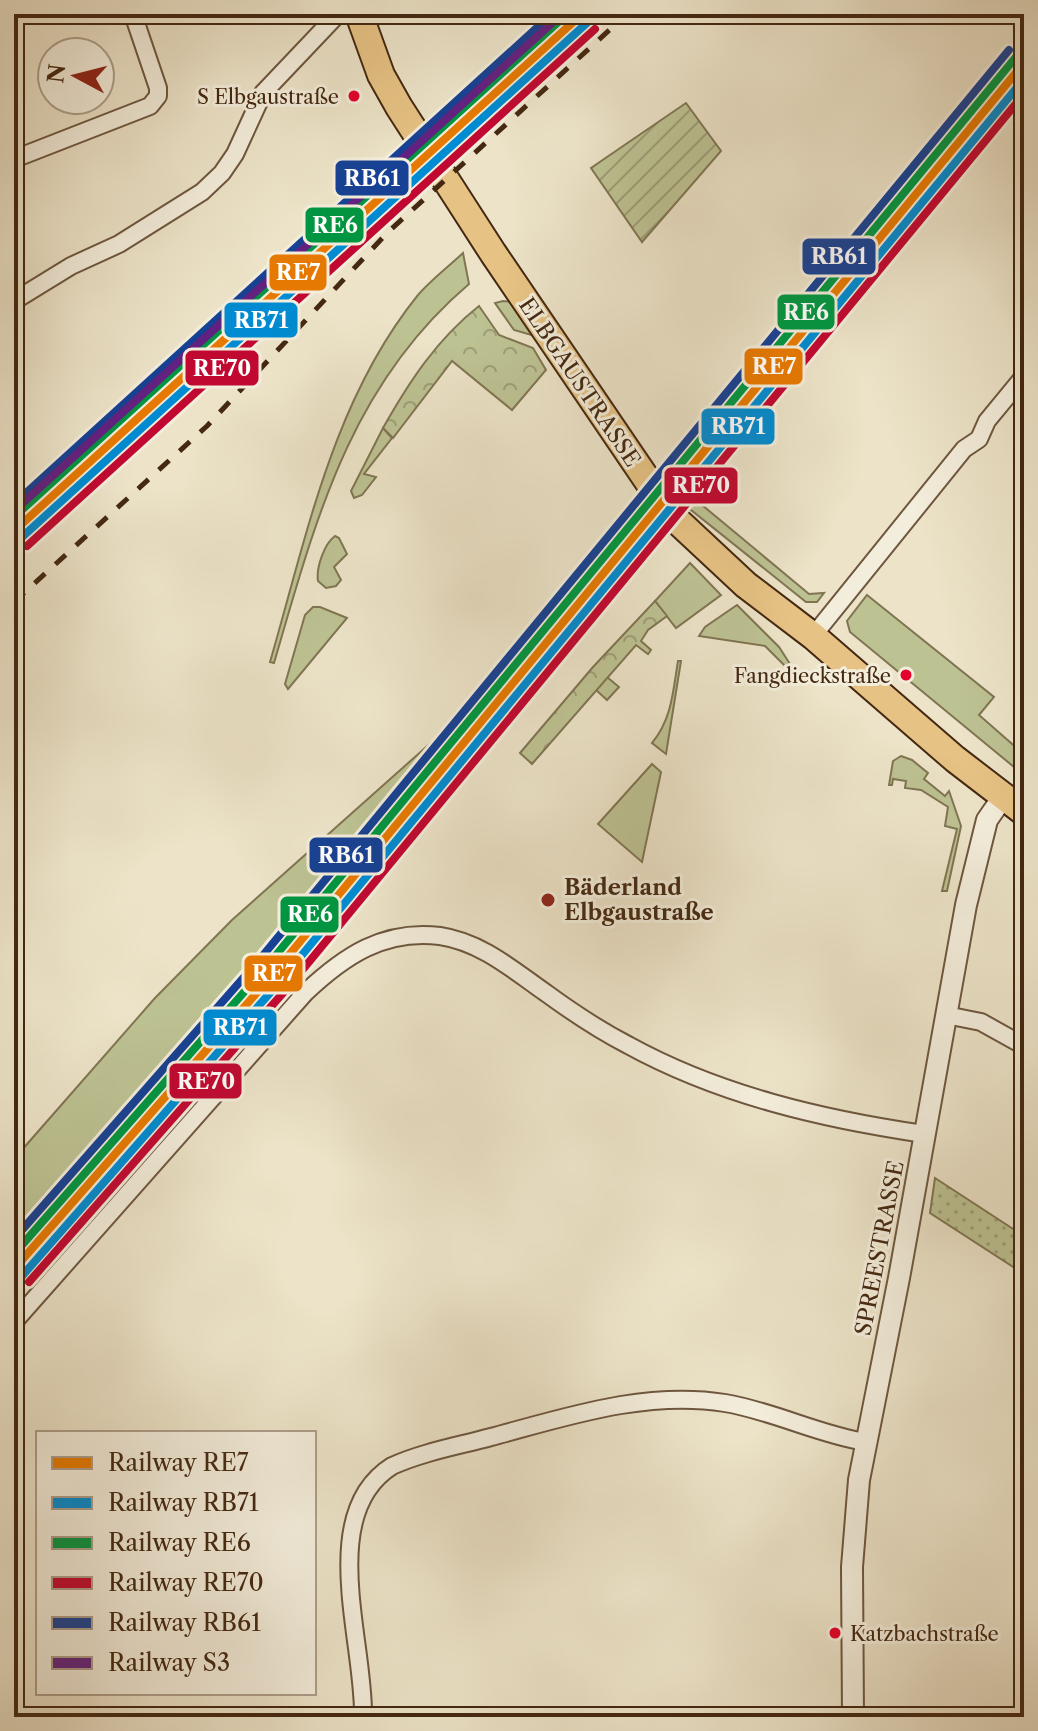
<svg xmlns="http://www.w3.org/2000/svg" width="1038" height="1731" font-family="'Libre Caslon Text',serif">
  <defs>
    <pattern id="forest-crowns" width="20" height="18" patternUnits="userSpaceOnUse" patternTransform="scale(2)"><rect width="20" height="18" fill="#bdc293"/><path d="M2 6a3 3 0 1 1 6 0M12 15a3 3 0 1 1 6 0" fill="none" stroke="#9b9e77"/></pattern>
    <pattern id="park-dots" width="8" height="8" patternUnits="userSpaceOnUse" patternTransform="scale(2)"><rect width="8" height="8" fill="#bdc293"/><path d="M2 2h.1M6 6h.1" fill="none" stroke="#9b9e77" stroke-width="1.8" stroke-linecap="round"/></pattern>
    <pattern id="garden-furrows" width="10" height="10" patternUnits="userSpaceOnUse" patternTransform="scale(2)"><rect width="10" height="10" fill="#bdc293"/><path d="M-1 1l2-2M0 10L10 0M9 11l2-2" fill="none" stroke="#9b9e77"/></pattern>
  </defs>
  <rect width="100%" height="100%" fill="#ece3c8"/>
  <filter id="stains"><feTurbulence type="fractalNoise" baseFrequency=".0025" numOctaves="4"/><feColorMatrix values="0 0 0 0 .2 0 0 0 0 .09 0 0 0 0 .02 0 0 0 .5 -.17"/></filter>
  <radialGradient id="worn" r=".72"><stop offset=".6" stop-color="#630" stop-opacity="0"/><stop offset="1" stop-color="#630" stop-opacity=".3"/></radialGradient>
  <!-- grass -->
  <path fill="#bdc293" stroke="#807552" stroke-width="2" d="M463,253L469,284C350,385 316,519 274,663L270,662C307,535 333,400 418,295C431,280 448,267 463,253Z
    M503,301L512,302L535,336L514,330L495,303Z
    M383,428L392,438L364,474L376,477L362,495L354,498L351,491Z
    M690,495L809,594L824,593L817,602H806L676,498Z
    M335,536L339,538L347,554L334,567L341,580L336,586L326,588L318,581C316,568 324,544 335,536Z
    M690,563L721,595L676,628L655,601Z
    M867,595L994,697L979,715L1019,750L1014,767L850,632L847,621Z
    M737,605L779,647L790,664L788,669L765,646L699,636L705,627Z
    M313,607H320L347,618L288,689L285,684L305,615Z
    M678,661H681L666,754L652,743C672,719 673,691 678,661Z
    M607,677L619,687L607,700L596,690Z
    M471,707L476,712L424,776L14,1256V1159L155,998L232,920Z
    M901,756L912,760L928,773L924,779L945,796L949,791L961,826L947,891H942L957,829L945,826L948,807L921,790L905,788L906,781L893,779L892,785H889L893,761Z
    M652,764L661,772L642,862L598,824Z"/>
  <!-- forest -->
  <path fill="url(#forest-crowns)" stroke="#807552" stroke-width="2" d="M479,306L499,335L533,348L546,370L512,410L452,361L393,438L383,428C409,382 437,339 479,306Z
    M655,601L667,616L648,630L641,641L651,650L648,654L636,645L532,764L520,753L593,667Z"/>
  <!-- park -->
  <path fill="url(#park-dots)" stroke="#807552" stroke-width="2" d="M935,1178L1024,1236V1274L930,1213Z"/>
  <!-- garden -->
  <path fill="url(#garden-furrows)" stroke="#807552" stroke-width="2" d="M686,103L721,151L642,242L591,168Z"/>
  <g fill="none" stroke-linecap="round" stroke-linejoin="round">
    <defs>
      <path id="minor" d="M14,159L150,106L158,96V88L133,14
        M14,301L71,266L119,244L202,192L222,173L235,154L263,93L338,14
        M813,636L964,449L979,439L987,421L1024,376
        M946,1015L981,1022L1024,1046
        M14,1322L305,993C344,956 384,929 440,936C481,942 513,970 546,993C572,1012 599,1030 628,1045C719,1095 822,1119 924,1134
        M363,1717C365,1643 316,1514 392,1466C423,1452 458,1446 491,1437C566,1417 646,1390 725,1403C773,1411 817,1434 865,1442"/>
      <path id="tertiary" d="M853,1717L852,1567L859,1480L899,1278L966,905L987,820L1003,797"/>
      <path id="primary" d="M359,14L381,75L399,107L493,253L671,515L746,585L813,636L955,759L1024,812"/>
    </defs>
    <!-- minor casing -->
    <use href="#minor" stroke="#6e573f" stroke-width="20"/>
    <!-- tertiary casing -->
    <use href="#tertiary" stroke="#6e573f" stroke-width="24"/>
    <!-- primary casing -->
    <use href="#primary" stroke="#442811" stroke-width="30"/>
    <!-- minor -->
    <use href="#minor" stroke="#f3eddb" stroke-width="16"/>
    <!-- tertiary -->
    <use href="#tertiary" stroke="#f3eddb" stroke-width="20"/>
    <!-- primary -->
    <use href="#primary" stroke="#e6c284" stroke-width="26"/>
    <!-- rail -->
    <path stroke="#442811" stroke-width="5" stroke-dasharray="14 14" stroke-linecap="butt" d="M531,84L608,14
      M14,553L428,179
      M14,602L207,426L387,233L627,14"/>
    <defs>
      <path id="rail-1" d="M14,531L582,14
        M14,1269L275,972L1024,63"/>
      <path id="rail-2" d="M21,538L589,21
        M22,1276L283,978L1024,79"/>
      <path id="rail-3" d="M14,517L567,14
        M14,1254L267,966L1016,57"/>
      <path id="rail-4" d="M27,546L595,29
        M29,1282L290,985L1024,94"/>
      <path id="rail-5" d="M14,504L552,14
        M14,1239L260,959L1009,50"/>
      <path id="rail-6" d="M14,511L562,14"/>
    </defs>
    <!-- rail-1 casing -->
    <use href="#rail-1" stroke="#f3eddb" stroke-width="14"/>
    <!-- rail-2 casing -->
    <use href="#rail-2" stroke="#f3eddb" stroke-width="14"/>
    <!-- rail-3 casing -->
    <use href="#rail-3" stroke="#f3eddb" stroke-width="14"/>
    <!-- rail-4 casing -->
    <use href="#rail-4" stroke="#f3eddb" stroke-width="14"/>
    <!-- rail-5 casing -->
    <use href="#rail-5" stroke="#f3eddb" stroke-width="14"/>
    <!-- rail-6 casing -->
    <use href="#rail-6" stroke="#f3eddb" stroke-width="14"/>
    <!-- rail-1 -->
    <use href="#rail-1" stroke="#e67901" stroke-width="8"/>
    <!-- rail-2 -->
    <use href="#rail-2" stroke="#008bd2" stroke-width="8"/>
    <!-- rail-3 -->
    <use href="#rail-3" stroke="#009641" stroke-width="8"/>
    <!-- rail-4 -->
    <use href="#rail-4" stroke="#c10831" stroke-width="8"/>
    <!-- rail-5 -->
    <use href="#rail-5" stroke="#164194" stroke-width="8"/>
    <!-- rail-6 -->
    <use href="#rail-6" stroke="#622181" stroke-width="8"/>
  </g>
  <!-- markers -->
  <g fill="#e4002b" stroke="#f3eddb" stroke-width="3">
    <circle cx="354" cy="96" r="7"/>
    <circle cx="906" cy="675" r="7"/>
    <circle cx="835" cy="1633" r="7"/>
  </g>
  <circle fill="#8f2418" stroke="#f3eddb" stroke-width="3" cx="548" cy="900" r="8"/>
  <g text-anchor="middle" stroke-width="6" stroke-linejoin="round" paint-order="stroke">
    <!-- bus labels -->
    <g font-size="20" fill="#442811" stroke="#f3eddb" text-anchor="end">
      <text x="339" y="104">S Elbgaustraße</text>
      <text x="891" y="683">Fangdieckstraße</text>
      <text x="850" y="1641" text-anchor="start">Katzbachstraße</text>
    </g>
    <!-- street labels -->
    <g font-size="22" fill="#442811" stroke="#f3eddb">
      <text transform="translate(580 382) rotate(56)" y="8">ELBGAUSTRASSE</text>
      <text transform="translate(879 1248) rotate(-79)" y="8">SPREESTRASSE</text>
    </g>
    <!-- poi labels -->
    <g font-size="22" font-weight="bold" fill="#442811" stroke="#f3eddb" text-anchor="start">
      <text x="564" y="895">Bäderland<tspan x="564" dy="25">Elbgaustraße</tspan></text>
    </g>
  </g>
  <g stroke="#f3eddb" stroke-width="3">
    <rect x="334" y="159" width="76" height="38" rx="8" fill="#164194"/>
    <rect x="304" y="206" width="61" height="38" rx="8" fill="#009641"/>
    <rect x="801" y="237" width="76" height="39" rx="8" fill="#164194"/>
    <rect x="268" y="253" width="60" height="39" rx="8" fill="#e67901"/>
    <rect x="776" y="293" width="60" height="38" rx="8" fill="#009641"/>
    <rect x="223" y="301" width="76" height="38" rx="8" fill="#008bd2"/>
    <rect x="743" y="347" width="61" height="39" rx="8" fill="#e67901"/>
    <rect x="184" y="349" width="76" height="38" rx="8" fill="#c10831"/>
    <rect x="700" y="407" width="76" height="39" rx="8" fill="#008bd2"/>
    <rect x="663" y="466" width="76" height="39" rx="8" fill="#c10831"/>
    <rect x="308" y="836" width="76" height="38" rx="8" fill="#164194"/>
    <rect x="279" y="895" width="61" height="39" rx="8" fill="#009641"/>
    <rect x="243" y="954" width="61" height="39" rx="8" fill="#e67901"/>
    <rect x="202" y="1008" width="76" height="39" rx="8" fill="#008bd2"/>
    <rect x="168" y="1062" width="75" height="38" rx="8" fill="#c10831"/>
  </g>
  <g font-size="22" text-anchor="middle" font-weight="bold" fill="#fff">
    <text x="372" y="186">RB61</text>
    <text x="335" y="233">RE6</text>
    <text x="839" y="264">RB61</text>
    <text x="298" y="280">RE7</text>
    <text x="806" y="320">RE6</text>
    <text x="261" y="328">RB71</text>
    <text x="774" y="374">RE7</text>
    <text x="222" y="376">RE70</text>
    <text x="738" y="434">RB71</text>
    <text x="701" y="493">RE70</text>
    <text x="346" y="863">RB61</text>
    <text x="310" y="922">RE6</text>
    <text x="274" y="981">RE7</text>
    <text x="240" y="1035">RB71</text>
    <text x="206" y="1089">RE70</text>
  </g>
  <!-- margin -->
  <rect width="1038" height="1731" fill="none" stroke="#ece3c8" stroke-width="48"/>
  <rect x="16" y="16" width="1006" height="1699" fill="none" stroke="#442811" stroke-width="4"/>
  <rect x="24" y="24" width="990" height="1683" fill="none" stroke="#442811" stroke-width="2"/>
  <!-- legend -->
  <rect x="36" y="1431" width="280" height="264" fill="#f3eddb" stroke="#ad9e8a" stroke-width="2"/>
  <rect x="52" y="1457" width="40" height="12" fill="#e67901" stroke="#ad9e8a" stroke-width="2"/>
  <text x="108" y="1471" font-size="24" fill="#442811">Railway RE7</text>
  <rect x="52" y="1497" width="40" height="12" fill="#008bd2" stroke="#ad9e8a" stroke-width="2"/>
  <text x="108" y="1511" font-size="24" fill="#442811">Railway RB71</text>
  <rect x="52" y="1537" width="40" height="12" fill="#009641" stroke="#ad9e8a" stroke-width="2"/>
  <text x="108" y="1551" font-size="24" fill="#442811">Railway RE6</text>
  <rect x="52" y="1577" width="40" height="12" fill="#c10831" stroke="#ad9e8a" stroke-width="2"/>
  <text x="108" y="1591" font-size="24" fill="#442811">Railway RE70</text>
  <rect x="52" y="1617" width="40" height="12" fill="#164194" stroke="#ad9e8a" stroke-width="2"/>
  <text x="108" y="1631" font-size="24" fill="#442811">Railway RB61</text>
  <rect x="52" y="1657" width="40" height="12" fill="#622181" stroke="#ad9e8a" stroke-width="2"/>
  <text x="108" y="1671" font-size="24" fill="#442811">Railway S3</text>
  <!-- north arrow -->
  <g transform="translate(76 76) rotate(277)"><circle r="38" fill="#f3eddb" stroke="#ad9e8a" stroke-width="2"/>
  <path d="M0-6L14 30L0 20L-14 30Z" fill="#8f2418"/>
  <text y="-12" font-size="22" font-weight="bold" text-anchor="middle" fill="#442811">N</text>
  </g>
  <rect width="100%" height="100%" filter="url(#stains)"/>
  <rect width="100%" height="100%" fill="url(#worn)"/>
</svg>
